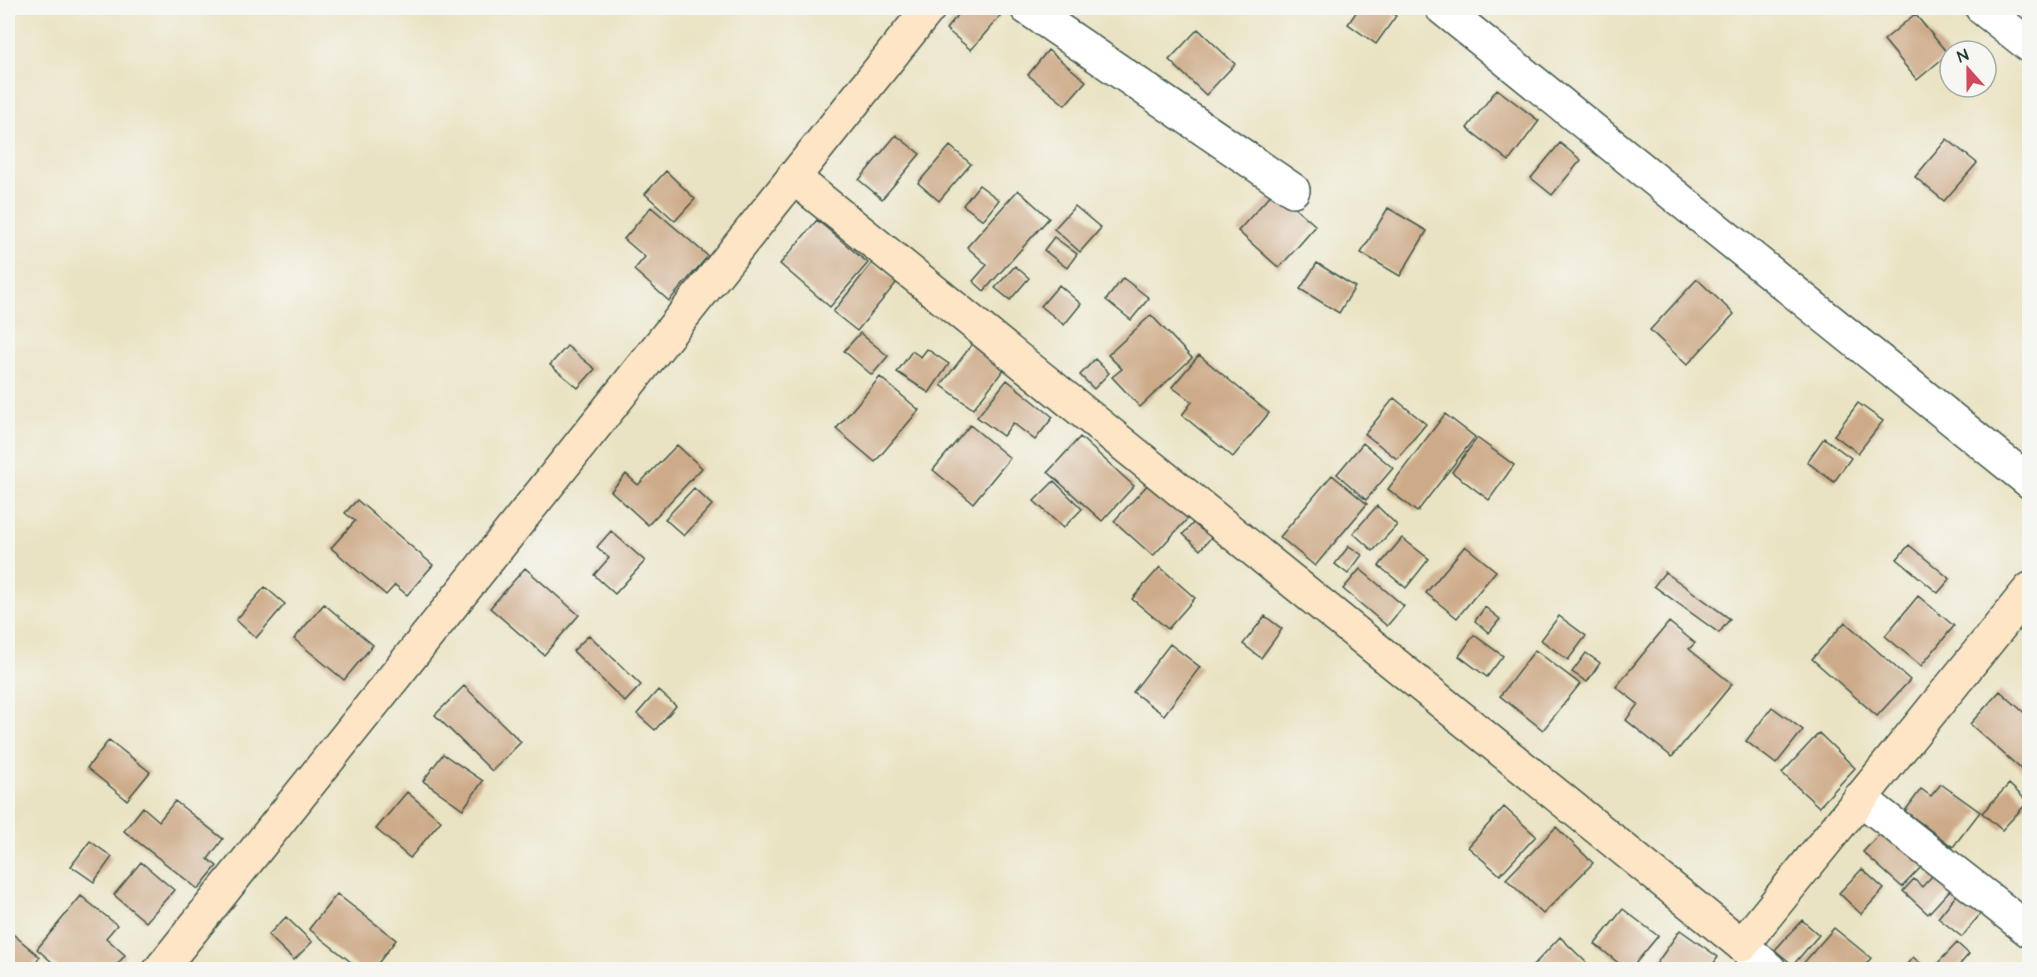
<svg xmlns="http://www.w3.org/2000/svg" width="2037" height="977" font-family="'Architects Daughter',sans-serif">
  <rect width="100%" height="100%" fill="#f6f6f2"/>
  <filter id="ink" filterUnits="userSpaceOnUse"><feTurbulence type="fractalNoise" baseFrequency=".0167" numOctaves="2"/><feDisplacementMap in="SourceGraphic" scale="12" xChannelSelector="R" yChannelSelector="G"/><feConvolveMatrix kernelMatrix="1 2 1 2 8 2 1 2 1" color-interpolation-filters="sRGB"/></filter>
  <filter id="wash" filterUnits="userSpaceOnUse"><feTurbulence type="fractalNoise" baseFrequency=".008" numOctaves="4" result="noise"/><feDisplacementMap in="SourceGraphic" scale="24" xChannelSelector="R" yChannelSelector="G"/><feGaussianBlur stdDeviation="1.35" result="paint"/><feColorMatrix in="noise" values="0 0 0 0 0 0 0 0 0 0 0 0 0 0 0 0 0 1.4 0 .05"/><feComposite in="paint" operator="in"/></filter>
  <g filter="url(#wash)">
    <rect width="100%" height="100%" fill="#eae3c3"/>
    <g id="blocks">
      <!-- building -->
      <path fill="#cdaa88" d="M964,8H990L1000,16L971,50L946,29Z
        M1359,8H1385L1396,16L1376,44L1348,24Z
        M1915,14L1948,54L1917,80L1884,40Z
        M1198,29L1235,64L1206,95L1169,60Z
        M1048,50L1086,81L1065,105L1028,75Z
        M1497,89L1539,121L1509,161L1467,128Z
        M896,135L920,154L882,199L859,180Z
        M1947,139L1977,163L1944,201L1915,177Z
        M1560,143L1581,160L1552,195L1531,178Z
        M950,146L971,164L939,201L918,183Z
        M666,171L695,199L675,221L645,194Z
        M979,185L999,200L983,220L963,205Z
        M1018,190L1049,218L984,291L973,281L987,265L967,247Z
        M1275,190L1316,226L1279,268L1238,231Z
        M1075,206L1101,228L1080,252L1054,229Z
        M651,207L708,256L669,301L634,270L645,257L624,239Z
        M1388,208L1427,231L1400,276L1361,253Z
        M817,220L868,263L830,307L780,264Z
        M1054,237L1077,254L1067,268L1044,250Z
        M872,263L897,282L857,331L833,312Z
        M1317,263L1355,287L1339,313L1300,289Z
        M1015,266L1029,278L1010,300L995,288Z
        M1123,278L1149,298L1131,320L1106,300Z
        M1697,279L1734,314L1687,365L1650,330Z
        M1059,285L1081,304L1064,325L1041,306Z
        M1151,315L1192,358L1140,407L1112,377L1122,369L1108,355Z
        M860,333L888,356L872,375L844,351Z
        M977,338L1009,363L973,409L941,385Z
        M567,346L595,369L578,388L550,365Z
        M927,349L949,364L929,393L897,372L912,351L921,357Z
        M1199,355L1269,413L1233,457L1182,415L1192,402L1172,387Z
        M1095,359L1109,373L1094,389L1080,375Z
        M880,377L919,410L875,462L836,429Z
        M1007,380L1053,417L1035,440L1013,423L1003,436L977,417Z
        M1394,398L1426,424L1397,459L1365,434Z
        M1858,403L1883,421L1858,453L1834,435Z
        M1445,414L1475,437L1417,512L1388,489Z
        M970,425L1010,458L973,503L933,470Z
        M1080,437L1134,486L1102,521L1048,472Z
        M1477,438L1514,465L1489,500L1452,472Z
        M1824,438L1851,458L1834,482L1807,462Z
        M1363,443L1393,468L1366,500L1337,474Z
        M677,445L702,468L648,525L611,491L626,474L638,485Z
        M1332,475L1367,504L1315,566L1280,537Z
        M1153,479L1192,514L1153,556L1114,521Z
        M1054,481L1082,509L1063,528L1034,501Z
        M694,488L712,505L684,536L665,519Z
        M357,500L433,565L407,595L395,585L386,595L331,548L355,521L345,513Z
        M1377,506L1397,525L1373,551L1353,533Z
        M1198,518L1215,533L1200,550L1183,534Z
        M611,531L645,561L615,594L594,575L609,558L597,547Z
        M1402,538L1429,559L1406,588L1379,566Z
        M1909,545L1950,579L1938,593L1897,559Z
        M1349,546L1362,555L1348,574L1335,564Z
        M1465,546L1496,571L1457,618L1426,593Z
        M1160,567L1195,598L1168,629L1132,599Z
        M525,568L579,615L544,655L490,608Z
        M1360,569L1404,606L1387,626L1343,589Z
        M1665,572L1730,619L1719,633L1654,586Z
        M265,587L285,604L256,638L236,620Z
        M1918,596L1954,626L1921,666L1885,636Z
        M324,604L373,645L344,680L294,639Z
        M1485,607L1500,619L1489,633L1475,621Z
        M1265,616L1282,629L1261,658L1243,644Z
        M1559,616L1586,636L1568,660L1541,640Z
        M1669,622L1695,643L1689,649L1732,684L1672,757L1626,720L1638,704L1616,687Z
        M1845,622L1910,680L1877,716L1812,659Z
        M589,635L641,685L625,702L573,651Z
        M1474,635L1503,656L1487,677L1459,656Z
        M1170,644L1200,667L1164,715L1133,692Z
        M1535,650L1580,684L1543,730L1500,696Z
        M1586,653L1600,663L1587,682L1572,672Z
        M464,686L521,742L492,771L435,715Z
        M658,690L676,706L655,730L637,714Z
        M2000,691L2030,718V777L1970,724Z
        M1772,707L1803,730L1776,764L1746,741Z
        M1819,733L1855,768L1819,807L1782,773Z
        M109,740L150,772L127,800L87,768Z
        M443,754L483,781L463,809L423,781Z
        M1941,784L1980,812L1953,847L1905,811L1921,789L1931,796Z
        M2009,784L2028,802L2002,830L1982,813Z
        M407,792L441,821L410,858L376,829Z
        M175,801L223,839L208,859L217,866L198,889L124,831L143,807L159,821Z
        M1504,807L1536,836L1500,875L1468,847Z
        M1556,827L1593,863L1543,914L1506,879Z
        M1885,828L1924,864L1902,887L1863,852Z
        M90,841L112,857L94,882L71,866Z
        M141,862L174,890L146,922L114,895Z
        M1862,869L1884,889L1861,914L1839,893Z
        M1933,875L1950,890L1928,914L1903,891L1914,879L1922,887Z
        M1962,888L1986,907L1962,937L1938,918Z
        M337,894L396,940L373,970H361L309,929Z
        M81,896L117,925L106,938L125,955L113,970H61L37,949Z
        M1623,909L1658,936L1630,970H1627L1595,944Z
        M286,917L312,942L294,960L268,935Z
        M1802,920L1819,935L1793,965L1775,950Z
        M1834,928L1871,958L1861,970H1805L1801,966Z
        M8,930L40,957L29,970H8Z
        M1680,930L1718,957L1709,970H1652Z
        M1560,937L1594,970H1529Z
        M1957,943L1969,954L1955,970H1939L1935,966Z
        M1913,957L1928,970H1902Z"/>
    </g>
  </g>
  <g filter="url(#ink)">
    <use href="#blocks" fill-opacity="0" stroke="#3d5649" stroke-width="1.5"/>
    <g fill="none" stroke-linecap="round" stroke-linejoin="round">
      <defs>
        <path id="street" d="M1027,8L1293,190
          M1442,8L2030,482
          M1982,8L2030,46
          M1860,798L2030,931
          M1742,945L1770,970"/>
        <path id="secondary" d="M793,177L1742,945L2030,589
          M160,970L929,8"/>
      </defs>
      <!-- street casing -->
      <use href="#street" stroke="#3d5649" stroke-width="36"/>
      <!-- secondary casing -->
      <use href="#secondary" stroke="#3d5649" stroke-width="36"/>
      <!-- street -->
      <use href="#street" stroke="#fff" stroke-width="33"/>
      <!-- secondary -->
      <use href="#secondary" stroke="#fde5c5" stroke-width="33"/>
    </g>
  </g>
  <!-- margin -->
  <rect width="2037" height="977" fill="none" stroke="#f6f6f2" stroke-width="30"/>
  <!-- north arrow -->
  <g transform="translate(1968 69) rotate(339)"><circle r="28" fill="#f6f6f2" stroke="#a0aca6" stroke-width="1.5"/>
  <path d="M0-4.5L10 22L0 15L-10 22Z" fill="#d1495b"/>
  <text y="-9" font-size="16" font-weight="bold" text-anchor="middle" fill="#1f3d34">N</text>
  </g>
</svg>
